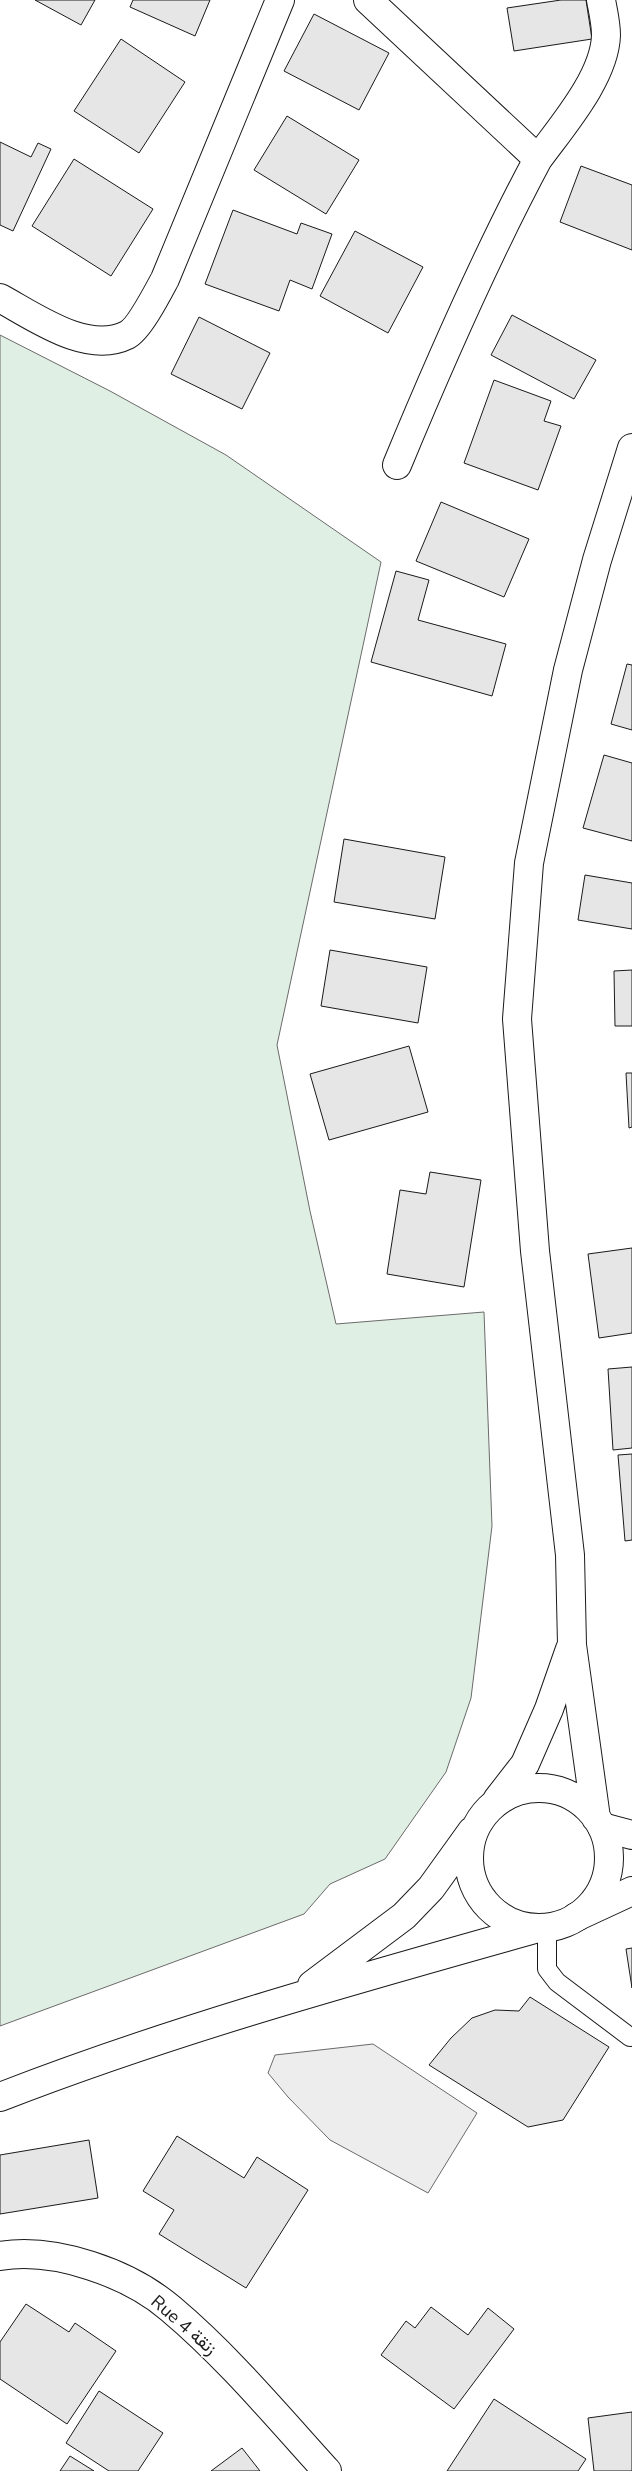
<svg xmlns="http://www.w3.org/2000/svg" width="632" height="2471" font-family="'Nunito Sans',Vazirmatn,sans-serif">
  <rect width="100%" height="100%" fill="#fff"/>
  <!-- green -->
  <path fill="#e0efe3" stroke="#6a6a6a" d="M0,335L110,391L226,455L381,562L277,1045L310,1211L336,1324L484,1312L492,1526L471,1698L446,1772L385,1859L330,1884L304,1914L0,2026Z"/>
  <!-- parking -->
  <path fill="#ededed" stroke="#6a6a6a" d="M373,2044L477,2113L428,2193L330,2140L288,2097L268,2073L275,2055Z"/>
  <!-- building -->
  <path fill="#e6e6e6" stroke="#1a1a1a" d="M35,0H95L81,25Z
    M133,0H210L195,36L130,7Z
    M561,0H586L592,39L514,51L507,8Z
    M314,14L389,53L359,110L284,71Z
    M121,39L185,82L139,153L74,111Z
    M287,116L359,160L326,214L254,170Z
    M0,142L31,157L38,143L51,149L13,231L0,225Z
    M74,159L153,209L111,276L32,226Z
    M581,166L632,185V250L560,222Z
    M233,210L297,234L301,223L332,234L312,289L290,280L279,311L205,284Z
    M355,231L423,267L388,333L320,296Z
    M512,315L596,360L574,399L491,355Z
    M199,317L270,353L242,409L171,374Z
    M494,380L551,401L544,421L561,426L538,490L464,463Z
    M441,502L529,539L504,597L416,561Z
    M396,571L429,580L418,620L506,644L492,696L371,662Z
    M627,664L632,665V730L611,724Z
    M604,755L632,763V841L583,828Z
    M344,839L445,857L435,919L334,902Z
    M585,875L632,883V929L578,920Z
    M330,950L427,967L418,1023L321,1006Z
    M632,970V1026H615L614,971Z
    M409,1046L428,1112L329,1140L310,1074Z
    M626,1073H632V1127L629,1128Z
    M430,1172L481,1180L464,1287L387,1274L400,1190L426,1194Z
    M632,1248V1333L599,1338L588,1254Z
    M632,1367V1448L613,1450L608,1369Z
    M632,1454V1540L625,1541L618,1455Z
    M632,1948V1988L626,1949Z
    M530,1997L609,2047L563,2120L528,2127L429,2065L451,2038L472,2018L495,2010L519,2011Z
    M177,2136L244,2178L257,2157L308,2190L246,2288L159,2234L174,2210L143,2191Z
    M89,2140L98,2198L0,2214V2155Z
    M26,2304L69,2332L75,2323L116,2351L67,2424L0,2379V2342Z
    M431,2307L468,2335L488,2308L514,2329L454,2409L381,2355L406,2321L415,2328Z
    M99,2391L163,2433L138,2471H109L66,2443Z
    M494,2399L586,2459L578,2471H447Z
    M632,2412V2471H594L588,2418Z
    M242,2448L260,2471H211Z
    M70,2456L94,2471H60Z"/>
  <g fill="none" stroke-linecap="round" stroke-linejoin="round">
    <defs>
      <path id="lane" d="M547,1928V1969L557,1982L630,2037"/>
      <path id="street" d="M368,0L538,159C485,258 440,361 397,465
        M538,159C562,126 605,77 606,35C606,23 603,11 601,0
        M0,298C35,317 87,355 127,335C139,329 158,292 165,279L280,0
        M602,1827L632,1835
        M576,1917L632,1891
        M0,2256C55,2247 129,2273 171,2309C228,2357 277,2416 327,2471"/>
      <path id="secondary" d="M469 1858a70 70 0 1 1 140 0a70 70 0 1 1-140 0Z
        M497,1800L525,1764L549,1709L570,1649
        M596,1818L572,1645L570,1555L535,1251L517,1019L529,863L568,670L597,560L632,448
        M312,1985L404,1916L431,1888L472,1831
        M0,2097C175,2029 357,1979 538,1928"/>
    </defs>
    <!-- lane casing -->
    <use href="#lane" stroke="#1a1a1a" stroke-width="20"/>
    <!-- street casing -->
    <use href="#street" stroke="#1a1a1a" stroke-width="30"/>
    <!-- secondary casing -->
    <use href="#secondary" stroke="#1a1a1a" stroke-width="30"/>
    <!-- lane -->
    <use href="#lane" stroke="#fff" stroke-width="18"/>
    <!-- street -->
    <use href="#street" stroke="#fff" stroke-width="28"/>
    <!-- secondary -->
    <use href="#secondary" stroke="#fff" stroke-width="28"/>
  </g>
  <g text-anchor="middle" stroke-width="4" stroke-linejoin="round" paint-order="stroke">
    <!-- street labels -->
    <g font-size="18" fill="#1a1a1a" stroke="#fff">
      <text transform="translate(184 2325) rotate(41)" y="6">Rue 4 زنقة</text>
    </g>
  </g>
</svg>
